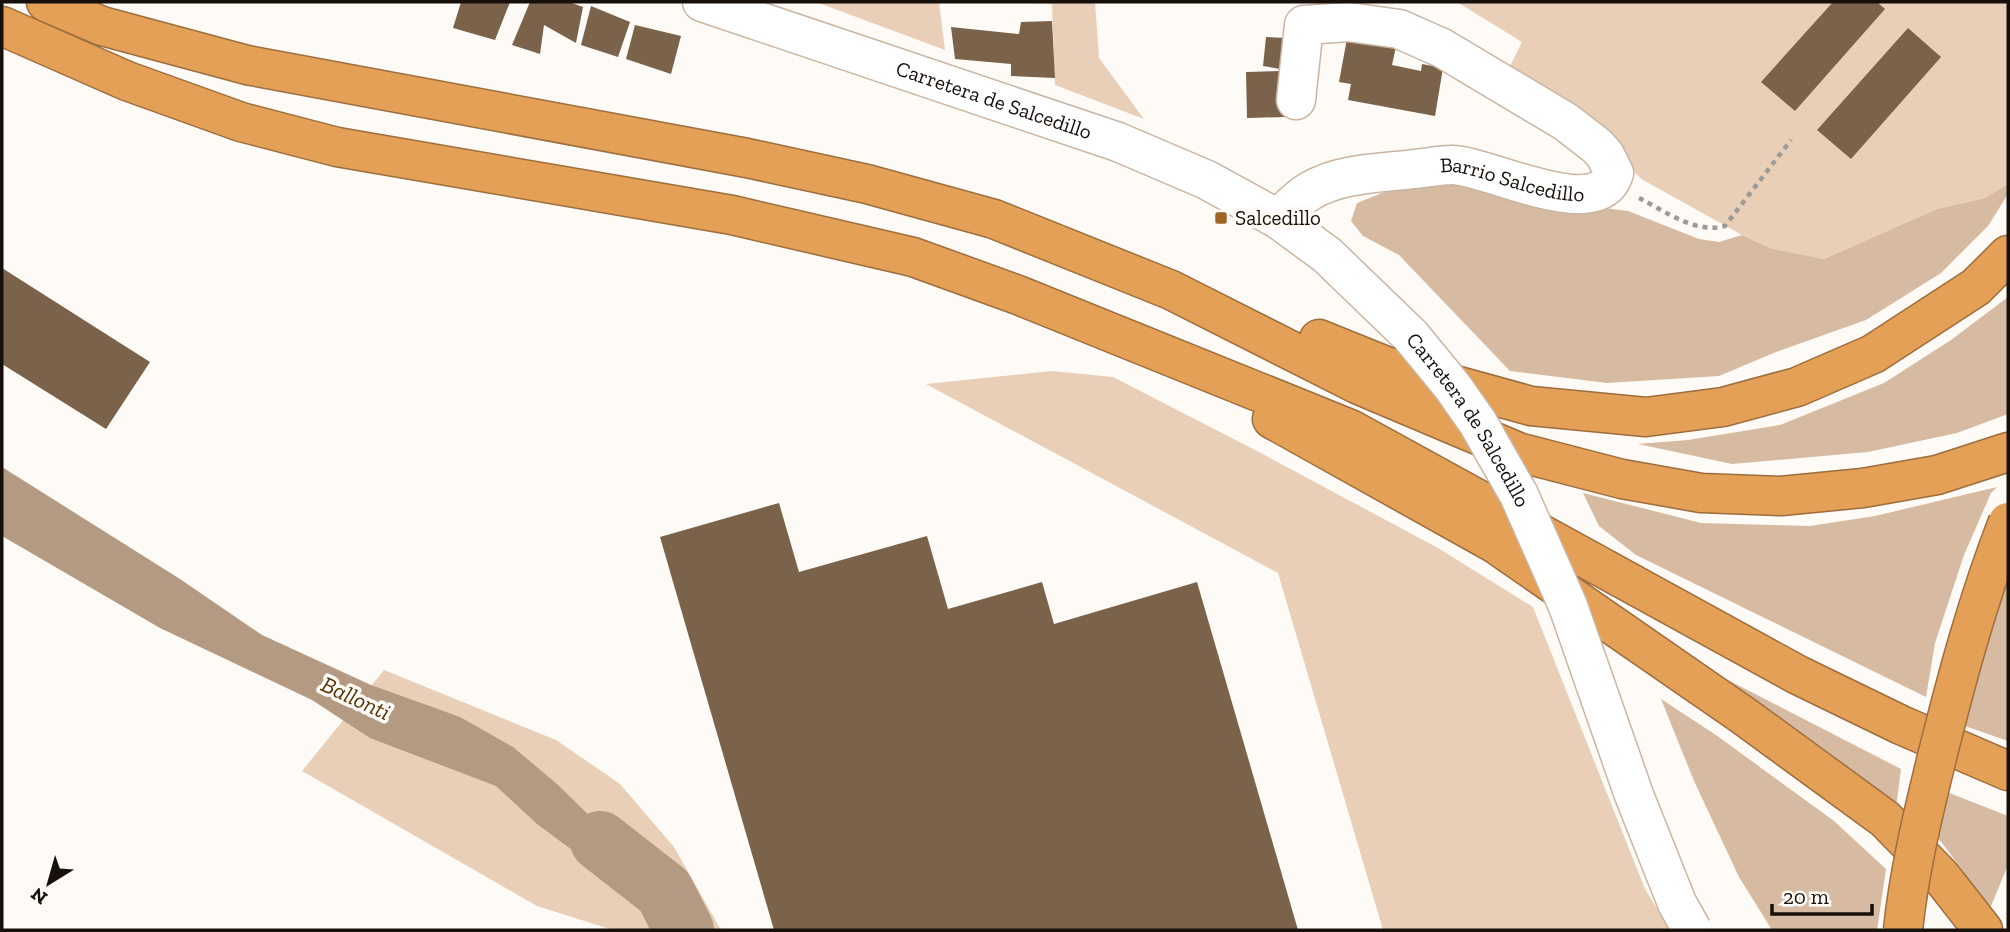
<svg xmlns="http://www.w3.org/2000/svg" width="2010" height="932" font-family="'Zilla Slab',serif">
  <rect width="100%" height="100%" fill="#fefaf6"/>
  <!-- green -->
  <path fill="#e9cfb7" d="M816,2H939L945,50Z
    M1010,2H1095L1099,58L1144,119L1055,85L1052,4Z
    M1457,2H2008V184L1985,198L1937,209L1824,259L1770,248L1742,235L1643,180L1594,137L1504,78L1522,42Z
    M1052,371L1113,377L1257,451L1438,548L1533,607L1645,889L1670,930H1383L1278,573L926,384Z
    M384,670L556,740L620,784L674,847L721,930H613L537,906L302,771Z"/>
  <!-- forest -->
  <path fill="#d6bba2" d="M1447,180L1550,201L1628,211L1699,239L1719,242L1742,235L1770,248L1824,259L1937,209L1985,198L2008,184V194L1988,226L1941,273L1866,320L1776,352L1719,376L1607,383L1510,371L1399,255L1363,236L1351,221L1357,203L1382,193Z
    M2008,297V414L1957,433L1868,452L1732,464L1638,444L1688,440L1780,425L1884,383L1951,340Z
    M1997,487L1991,493L1964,555L1935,643L1926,697L1636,555L1599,526L1583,493L1701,523L1810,526L1875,516Z
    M2008,579V741L1962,725L1985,646Z
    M1728,680L1901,769L1896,808Z
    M1661,699L1716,735L1834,821L1886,869L1877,930H1772L1739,877L1694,781Z
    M1947,792L2008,816V865L1989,911L1961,868L1935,834Z"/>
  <!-- water -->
  <path fill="#b49a82" d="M2,467L180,579L262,635L371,685L460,717L513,747L557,784L603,829L628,850L664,891L674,910L624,880L583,858L537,824L496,786L370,738L312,700L160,628L2,536Z"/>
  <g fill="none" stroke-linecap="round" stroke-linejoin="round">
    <!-- river -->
    <path stroke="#b49a82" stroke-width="60" d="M600,841L664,891L684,930"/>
  </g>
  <!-- building -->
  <path fill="#7a624b" d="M461,2H510L495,40L453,28Z
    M530,2H569L583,7L576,43L544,25L540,54L512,45Z
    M1833,2H1877L1885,9L1795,111L1761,82Z
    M591,6L630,22L618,57L581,45Z
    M1052,21L1055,78L1011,76V64L955,59L951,27L1019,34L1021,22Z
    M635,25L681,36L671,74L626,59Z
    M1908,28L1941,57L1851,159L1817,130Z
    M1348,33L1397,42L1392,65L1421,71L1422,64L1443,68L1435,116L1348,100L1351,84L1339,82Z
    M1266,37L1286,38L1280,69L1263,66Z
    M1283,71L1284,117L1247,118L1246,72Z
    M2,268L150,362L106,429L2,364Z
    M779,503L799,572L927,536L948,609L1042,582L1054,624L1197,582L1298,930H774L660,537Z"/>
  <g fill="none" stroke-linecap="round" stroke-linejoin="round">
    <defs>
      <g id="minor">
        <path id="s1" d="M702,2L1118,142L1207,180L1278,219L1327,255L1411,336"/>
        <path id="s2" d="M1278,219C1288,209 1298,198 1310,191C1340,173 1381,173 1414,169C1426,168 1440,165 1452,165C1487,165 1599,225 1614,173L1605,155L1597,146L1566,122L1442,48L1399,29L1349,22L1304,25L1296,100"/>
      </g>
      <path id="highway" d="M46,2L102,26L247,65L747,158L867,184L994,219L1171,290L1357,384L1518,452L1622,479L1701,493L1781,496L1863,488L1937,475L2008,452
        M2,26L127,81L241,122L337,147L732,215L913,257L1018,295L1350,429L1798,675L1901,725L2008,771
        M1319,339L1386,366L1531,406L1646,417L1723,407L1797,387L1873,354L1976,287L2008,255
        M1272,419L1494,543L1744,716L1885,819L1940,875L1983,930"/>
    </defs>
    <!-- minor casing -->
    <use href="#minor" stroke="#c9b5a2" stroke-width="41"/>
    <!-- highway casing -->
    <use href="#highway" stroke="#9d6e3d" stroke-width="41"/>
    <!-- path -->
    <path stroke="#9f9a95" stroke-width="4.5" stroke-dasharray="5 5" stroke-linecap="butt" d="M1639,198C1665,211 1695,234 1725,226L1791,140"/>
    <!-- minor -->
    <use href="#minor" stroke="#fff" stroke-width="38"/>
    <!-- highway -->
    <use href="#highway" stroke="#e5a058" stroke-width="38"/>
    <defs>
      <g id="minor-bridge">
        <path id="s3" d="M1411,336L1452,386L1478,423L1519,495L1568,606L1634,795L1677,903L1692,930"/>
      </g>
      <path id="highway-bridge" d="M1903,930C1909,872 1923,814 1937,757C1957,677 1978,599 2008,522"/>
    </defs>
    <!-- minor-bridge casing -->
    <use href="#minor-bridge" stroke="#c9b5a2" stroke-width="41" stroke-linecap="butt"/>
    <!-- highway-bridge casing -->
    <use href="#highway-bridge" stroke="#9d6e3d" stroke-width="41" stroke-linecap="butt"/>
    <!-- minor-bridge -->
    <use href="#minor-bridge" stroke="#fff" stroke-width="38"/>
    <!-- highway-bridge -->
    <use href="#highway-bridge" stroke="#e5a058" stroke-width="38"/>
  </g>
  <!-- markers -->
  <rect fill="#9f6524" stroke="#fefaf6" stroke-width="2.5" x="1214" y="211" width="14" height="14" rx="3.5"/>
  <g text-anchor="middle" stroke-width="7" stroke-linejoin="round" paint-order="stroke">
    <!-- street labels -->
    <g font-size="21" fill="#17100a" stroke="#fefaf6">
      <text dy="7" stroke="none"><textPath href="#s1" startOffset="308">Carretera de Salcedillo</textPath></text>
      <text dy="7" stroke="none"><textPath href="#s2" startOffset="250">Barrio Salcedillo</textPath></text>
      <text dy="7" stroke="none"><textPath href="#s3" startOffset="102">Carretera de Salcedillo</textPath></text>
    </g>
    <!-- poi labels -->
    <g font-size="21" fill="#17100a" stroke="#fefaf6" text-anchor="start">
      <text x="1235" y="225">Salcedillo</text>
    </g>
    <!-- water labels -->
    <g font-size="23" font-style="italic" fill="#573205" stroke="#fefaf6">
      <text transform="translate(356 698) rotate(25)" y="8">Ballonti</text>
    </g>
  </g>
  <!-- border -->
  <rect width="2010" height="932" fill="none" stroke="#17100a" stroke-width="7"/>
  <!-- north arrow -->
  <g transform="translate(49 883) rotate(217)" stroke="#fefaf6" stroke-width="5" paint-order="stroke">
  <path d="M0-5L12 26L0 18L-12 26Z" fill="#17100a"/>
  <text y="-10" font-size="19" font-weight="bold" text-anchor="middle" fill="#17100a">N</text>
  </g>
  <!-- scale -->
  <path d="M1772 904v10h100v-10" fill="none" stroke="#17100a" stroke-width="3.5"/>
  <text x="1783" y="904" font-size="21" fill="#17100a" stroke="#fefaf6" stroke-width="5" paint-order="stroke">20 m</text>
</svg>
